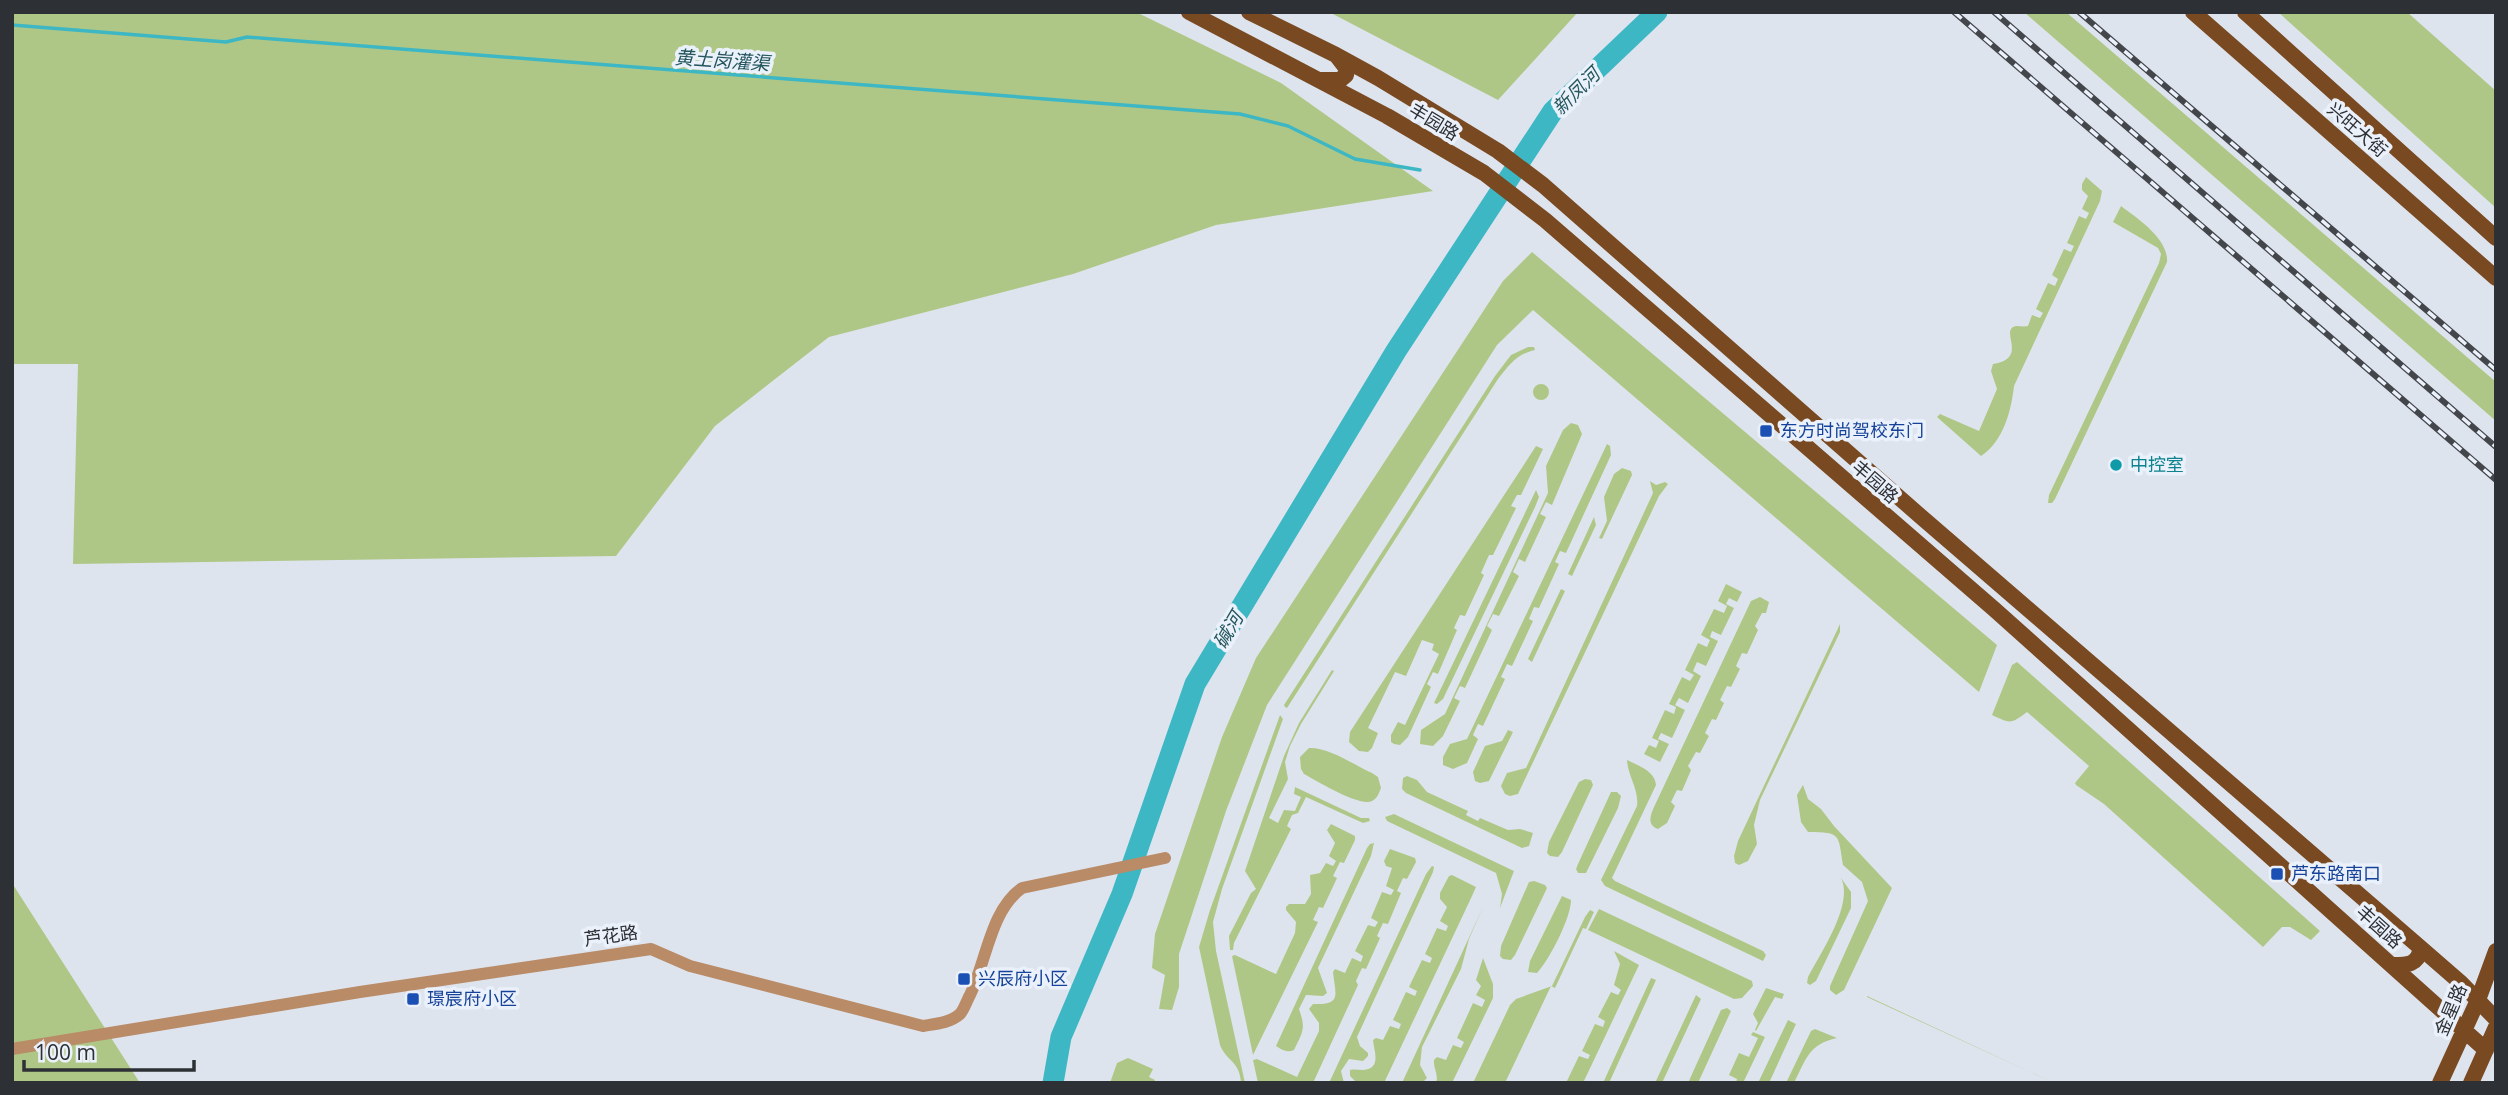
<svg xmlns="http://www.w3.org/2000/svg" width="2508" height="1095" font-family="'Open Sans','Noto Sans SC',sans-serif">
  <rect width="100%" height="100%" fill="#dee4ee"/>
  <!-- green -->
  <path fill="#afc786" d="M12,12H1136L1281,83L1433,191L1216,225L1073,274L829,337L715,426L616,556L73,564L78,364H12Z
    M1329,12H1578L1498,100Z
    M2024,12H2066L2496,382V421Z
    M2278,12H2407L2496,91V208Z
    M2086,177L2102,191L2100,201L2014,386C2011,412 2003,442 1981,456L1937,417L1940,414L1979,431L1997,389L1991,371L1993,364C2030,358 1998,330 2016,326C2020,326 2024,327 2028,326L2032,315L2040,318L2043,313L2036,309L2048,283L2055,286L2058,279L2052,275L2064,249L2071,252L2074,246L2067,243L2079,216L2086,219L2089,213L2082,209L2088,196L2082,190V184Z
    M2121,206C2137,218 2169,239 2167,262L2055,499L2052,503H2048L2049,495L2159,263L2161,254L2158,248L2113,222Z
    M1532,252L1997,645L1979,692L1533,310L1497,345L1267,705L1226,811L1179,954V987L1172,1010L1159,1009L1165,975L1152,968L1155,934L1222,737L1256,658L1503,281Z
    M1528,347H1534L1535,350C1517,354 1510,364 1498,379L1287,708L1285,707L1284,705L1495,376L1511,355Z
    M1533 392a8 8 0 1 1 16 0a8 8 0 1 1-16 0Z
    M1571,423L1578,425L1582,434L1552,505L1546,502L1540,514L1546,517L1525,562L1519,559L1513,572L1519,576L1499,616L1493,614L1487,626L1492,630L1465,688L1460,686L1454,698L1460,701L1443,736L1433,746L1420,744L1421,730L1445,714L1548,493L1546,466L1563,430Z
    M1607,444L1610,446L1611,455L1566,553L1560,551L1555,562L1559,564L1539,608L1534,607L1529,619L1533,621L1512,666L1507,664L1501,677L1505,679L1483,726L1478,724L1473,735L1478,739L1467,763L1453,769L1443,765V757L1450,744L1467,739Z
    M1536,446L1543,449L1521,495H1517L1511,506L1516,508L1493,555H1489L1481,573L1484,575L1465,616L1460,615L1454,628L1457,630L1438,674L1433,672L1427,684L1431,687L1408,737L1400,745L1394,744L1391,742V735L1398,722L1405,725L1439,654L1432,650L1434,644L1422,640L1406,676L1395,672L1368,728L1378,733L1372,748L1368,752L1359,751L1349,742L1350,732Z
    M1622,468L1631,471L1632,475L1602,539L1599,538L1607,521L1604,497L1614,474Z
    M1650,481L1656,485L1665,482L1668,484L1659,496L1518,794L1510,796L1505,794L1501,786L1507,773L1526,768L1653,493Z
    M1536,490L1539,497L1535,507L1443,699L1437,704L1434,703Z
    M1594,517L1596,525L1572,576L1568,574Z
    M1726,584L1742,592L1737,602L1729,598L1726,604L1734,608L1721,635L1712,631L1710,637L1718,641L1706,666L1697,662L1693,671L1701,676L1688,703L1679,698L1675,705L1685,710L1672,738L1661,733L1658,739L1669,744L1660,762L1644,754L1649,745L1656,748L1659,741L1652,738L1665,710L1674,714L1676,707L1669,704L1682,677L1690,681L1694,675L1685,670L1698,643L1707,647L1710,640L1701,635L1714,609L1724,613L1727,606L1718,601Z
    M1561,589L1565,591L1532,662L1528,659Z
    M1760,597L1769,602L1766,613H1762L1755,626L1758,630L1747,654L1742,653L1736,666L1740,669L1731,687L1727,686L1720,700L1724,703L1716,720L1712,719L1705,733L1709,736L1700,753L1696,752L1688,766L1691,770L1682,791L1677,790L1671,802L1675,806L1667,823L1658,829C1647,825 1650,816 1654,807L1751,601Z
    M1840,624V632L1760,800L1754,825L1757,844L1748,861L1739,865L1735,863L1734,856L1738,841Z
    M2017,662L2320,931L2311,940L2290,927H2282L2263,947L2104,804L2076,785L2075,783L2089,766L2027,712C2011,724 2011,724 1992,715L2012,665Z
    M1332,670L1334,671L1301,724L1290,746L1285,762L1288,779L1269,818L1278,823L1284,810L1295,811L1301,797L1294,794L1295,787L1361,818H1369L1370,821L1363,823L1306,797L1298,813L1292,815L1287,826L1291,829L1234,943L1233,950H1230L1229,936L1251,893L1256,889L1245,871L1284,756L1299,723Z
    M1280,715L1283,719L1222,889L1213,922L1216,951L1245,1083H1241C1240,1061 1226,1061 1220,1045L1199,947L1210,910Z
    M1508,730L1513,732L1489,781L1480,783L1475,781L1473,772L1485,746L1502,741Z
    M1309,748C1329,747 1354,765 1372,773L1378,777L1381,788C1379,793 1377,799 1372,801C1359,807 1317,781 1304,774L1301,769L1300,757Z
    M1627,760C1639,766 1655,771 1656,785L1612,878L1615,881L1763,951L1766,955L1763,961L1605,886L1601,880L1637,806C1639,789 1628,777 1627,760Z
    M1407,776L1417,780L1427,792L1468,811L1466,815L1478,821L1480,818L1508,830L1520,829L1533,833L1529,846L1522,848L1406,793L1402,789L1403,778Z
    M1585,779L1591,780L1593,785L1562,852L1558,857L1550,856L1547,853L1549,842L1579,782Z
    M1803,785L1808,799L1821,809L1834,826L1892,888L1844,990L1836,995L1830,990V986L1868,901L1862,882L1843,865C1838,835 1842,832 1808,832L1801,822L1797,795Z
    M1611,792H1617L1621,796L1618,808L1586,873H1578L1576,869L1578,864Z
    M1394,814L1514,871L1500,908L1502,894L1496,873L1387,821L1385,817Z
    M1331,824L1355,836V840L1344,863L1340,862L1333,876L1337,878L1323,908L1319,907L1313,920L1318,922L1253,1055L1232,956L1235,955L1276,974L1295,933L1296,922L1286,910V907L1289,904H1305L1311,894L1310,875L1320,873L1326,863L1333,866L1336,861L1329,856L1335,843L1327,830Z
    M1374,843L1371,856L1318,968L1327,993L1323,996L1306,995L1299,1009C1306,1029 1303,1031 1294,1050C1287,1053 1282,1050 1276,1046L1367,848L1370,844Z
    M1390,849L1415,858L1416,862L1407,879L1403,878L1397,891L1401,893L1388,924L1383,923L1377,936L1380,938L1366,969L1362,968L1356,981L1358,985L1313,1083H1258L1253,1060L1257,1059L1297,1077L1319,1031V1023L1309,1009L1313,1004C1343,1005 1335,994 1333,972L1335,969L1345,973L1352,958L1361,962L1363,956L1355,951L1368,925L1375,927L1378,922L1371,918L1382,892L1391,895L1394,890L1386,886L1392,868L1386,866L1384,861Z
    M1432,866L1434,867L1433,872L1357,1037L1360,1046L1368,1053V1056L1363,1061L1349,1059L1341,1071L1344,1083H1329L1426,874Z
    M1452,875L1476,887L1472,896L1384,1083H1357L1350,1076V1070C1355,1069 1359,1070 1363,1070C1382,1069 1374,1051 1373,1040L1376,1038L1383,1040L1390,1026L1399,1029L1401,1024L1393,1020L1406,992L1415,996L1417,991L1409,987L1422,960L1430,963L1432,958L1425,954L1437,928L1446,931L1448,926L1440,921L1447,907L1440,899V893L1449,876Z
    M1841,878L1851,892V908L1816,981L1810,985L1807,983L1808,977C1821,952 1854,904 1841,878Z
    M1534,881L1545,885L1547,888L1515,955L1511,960L1503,959L1500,956L1501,946L1529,882Z
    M12,883L140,1083H12Z
    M1562,896L1571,900C1571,918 1549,960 1537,973L1528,972L1530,961Z
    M1484,905L1469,939L1461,969L1422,1047L1420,1065L1427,1078L1423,1082L1402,1083Z
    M1599,909L1752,981L1753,986L1742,998L1734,999L1588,930Z
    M1590,910L1594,912L1586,929L1583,928L1555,988L1551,986L1505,1083H1473L1510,1005L1516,999L1552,986L1585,917Z
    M1614,951L1639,965L1583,1083H1566L1579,1056L1588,1059L1590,1055L1582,1051L1595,1024L1603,1027L1605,1021L1598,1017L1611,992L1618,995L1621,990L1614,985L1620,964Z
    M1483,958L1493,984V998L1452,1083H1436C1439,1075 1433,1068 1434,1060L1437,1057L1446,1060L1453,1045L1461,1048L1464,1042L1457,1038L1473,1003L1482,1007L1485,1000L1476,995L1481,986L1476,980Z
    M1651,978L1656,980L1609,1083H1603Z
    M1766,988L1784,994L1782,999L1775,997L1756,1031L1755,1030L1758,1023L1753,1014Z
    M1696,995L1701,999L1662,1083H1655Z
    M1867,996L2054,1083L1867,997Z
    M1727,1008L1731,1011L1698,1083H1688L1721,1010Z
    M1788,1020L1796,1024L1769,1083H1758Z
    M1815,1029L1837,1038C1809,1044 1806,1059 1794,1083H1786L1811,1031Z
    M1753,1032L1765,1037L1743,1083H1736L1737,1079L1729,1075L1739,1053L1749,1057L1758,1038L1751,1035Z
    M1128,1058L1153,1069L1149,1077L1155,1080L1154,1083H1110L1117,1063Z"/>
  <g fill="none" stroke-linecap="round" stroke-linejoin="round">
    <!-- stream -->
    <path stroke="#3eb7c5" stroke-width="3.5" d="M12,25L226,42L247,37L1240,114L1288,126L1355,159L1420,170"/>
    <!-- river -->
    <path stroke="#3eb7c5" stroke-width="21" d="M1053,1083L1061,1037L1122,894L1195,684L1396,351L1553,111L1657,12"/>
    <!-- minor -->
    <path stroke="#b98b67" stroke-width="12" d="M12,1049L360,992L651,949L690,966L923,1026C935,1024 950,1023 960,1014C964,1010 967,1000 970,995C987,960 990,911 1022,888L1165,858"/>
    <!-- major -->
    <path stroke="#794921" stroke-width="16" d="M1189,12L1387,116L1484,173L1545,220L1994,609L2486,1050
      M1249,12L1336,55L1378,78L1498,151L1543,185L1919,515L2415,943L2461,983L2496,1019
      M2193,12L2496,278
      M2245,12L2496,238
      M1320,80H1340L1346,75L1347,69L1337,56
      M2393,965C2408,965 2417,965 2421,949
      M2440,1083L2478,1000L2496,951
      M2471,1083L2496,1027"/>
    <defs>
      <path id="rail" d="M1954,12L2496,480
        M1994,12L2496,447
        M2079,12L2496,370"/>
    </defs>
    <!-- rail casing -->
    <use href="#rail" stroke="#43464b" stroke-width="6"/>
    <!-- rail -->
    <use href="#rail" stroke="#ebf1fb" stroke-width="3.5" stroke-dasharray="10" stroke-linecap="butt"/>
  </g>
  <!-- markers -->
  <g fill="#1a4fb4" stroke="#ebf1fb" stroke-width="2.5">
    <rect x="1759" y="424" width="14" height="14" rx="3.5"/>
    <rect x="2270" y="867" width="14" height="14" rx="3.5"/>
    <rect x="957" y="972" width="14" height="14" rx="3.5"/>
    <rect x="406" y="992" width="14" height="14" rx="3.5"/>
  </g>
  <circle fill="#0f9aa8" stroke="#ebf1fb" stroke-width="2.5" cx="2116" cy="465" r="7"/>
  <g text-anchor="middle" stroke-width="7" stroke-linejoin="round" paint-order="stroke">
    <!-- street labels -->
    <g font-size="18" fill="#2d3034" stroke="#ebf1fb">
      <text transform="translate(1434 122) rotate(31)" y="6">丰园路</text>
      <text transform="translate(2357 130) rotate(41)" y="6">兴旺大街</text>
      <text transform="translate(1875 482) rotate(41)" y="6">丰园路</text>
      <text transform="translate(2379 927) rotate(42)" y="6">丰园路</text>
      <text transform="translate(611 936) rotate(-8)" y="6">芦花路</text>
      <text transform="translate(2451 1010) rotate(-67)" y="6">金星路</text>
    </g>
    <!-- transit labels -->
    <g font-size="18" fill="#164399" stroke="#ebf1fb" text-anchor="start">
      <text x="1780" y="437">东方时尚驾校东门</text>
      <text x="2291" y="880">芦东路南口</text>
      <text x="978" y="985">兴辰府小区</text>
      <text x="427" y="1005">璟宸府小区</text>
    </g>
    <!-- culture labels -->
    <g font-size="18" fill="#0d838f" stroke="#ebf1fb" text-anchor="start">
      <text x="2130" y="471">中控室</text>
    </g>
    <!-- water labels -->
    <g font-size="19" font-style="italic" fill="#24565c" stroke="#ebf1fb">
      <text transform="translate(722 60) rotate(4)" y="7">黄土岗灌渠</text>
      <text transform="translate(1576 91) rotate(-45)" y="7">新凤河</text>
      <text transform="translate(1228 630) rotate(-59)" y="7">碱河</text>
    </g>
  </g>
  <!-- border -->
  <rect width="2508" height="1095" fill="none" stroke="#2d3034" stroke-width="28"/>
  <!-- scale -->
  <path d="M24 1060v10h170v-10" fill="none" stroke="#2d3034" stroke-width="3.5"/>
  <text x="35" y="1060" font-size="21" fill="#2d3034" stroke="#ebf1fb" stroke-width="5" paint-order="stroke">100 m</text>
</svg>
